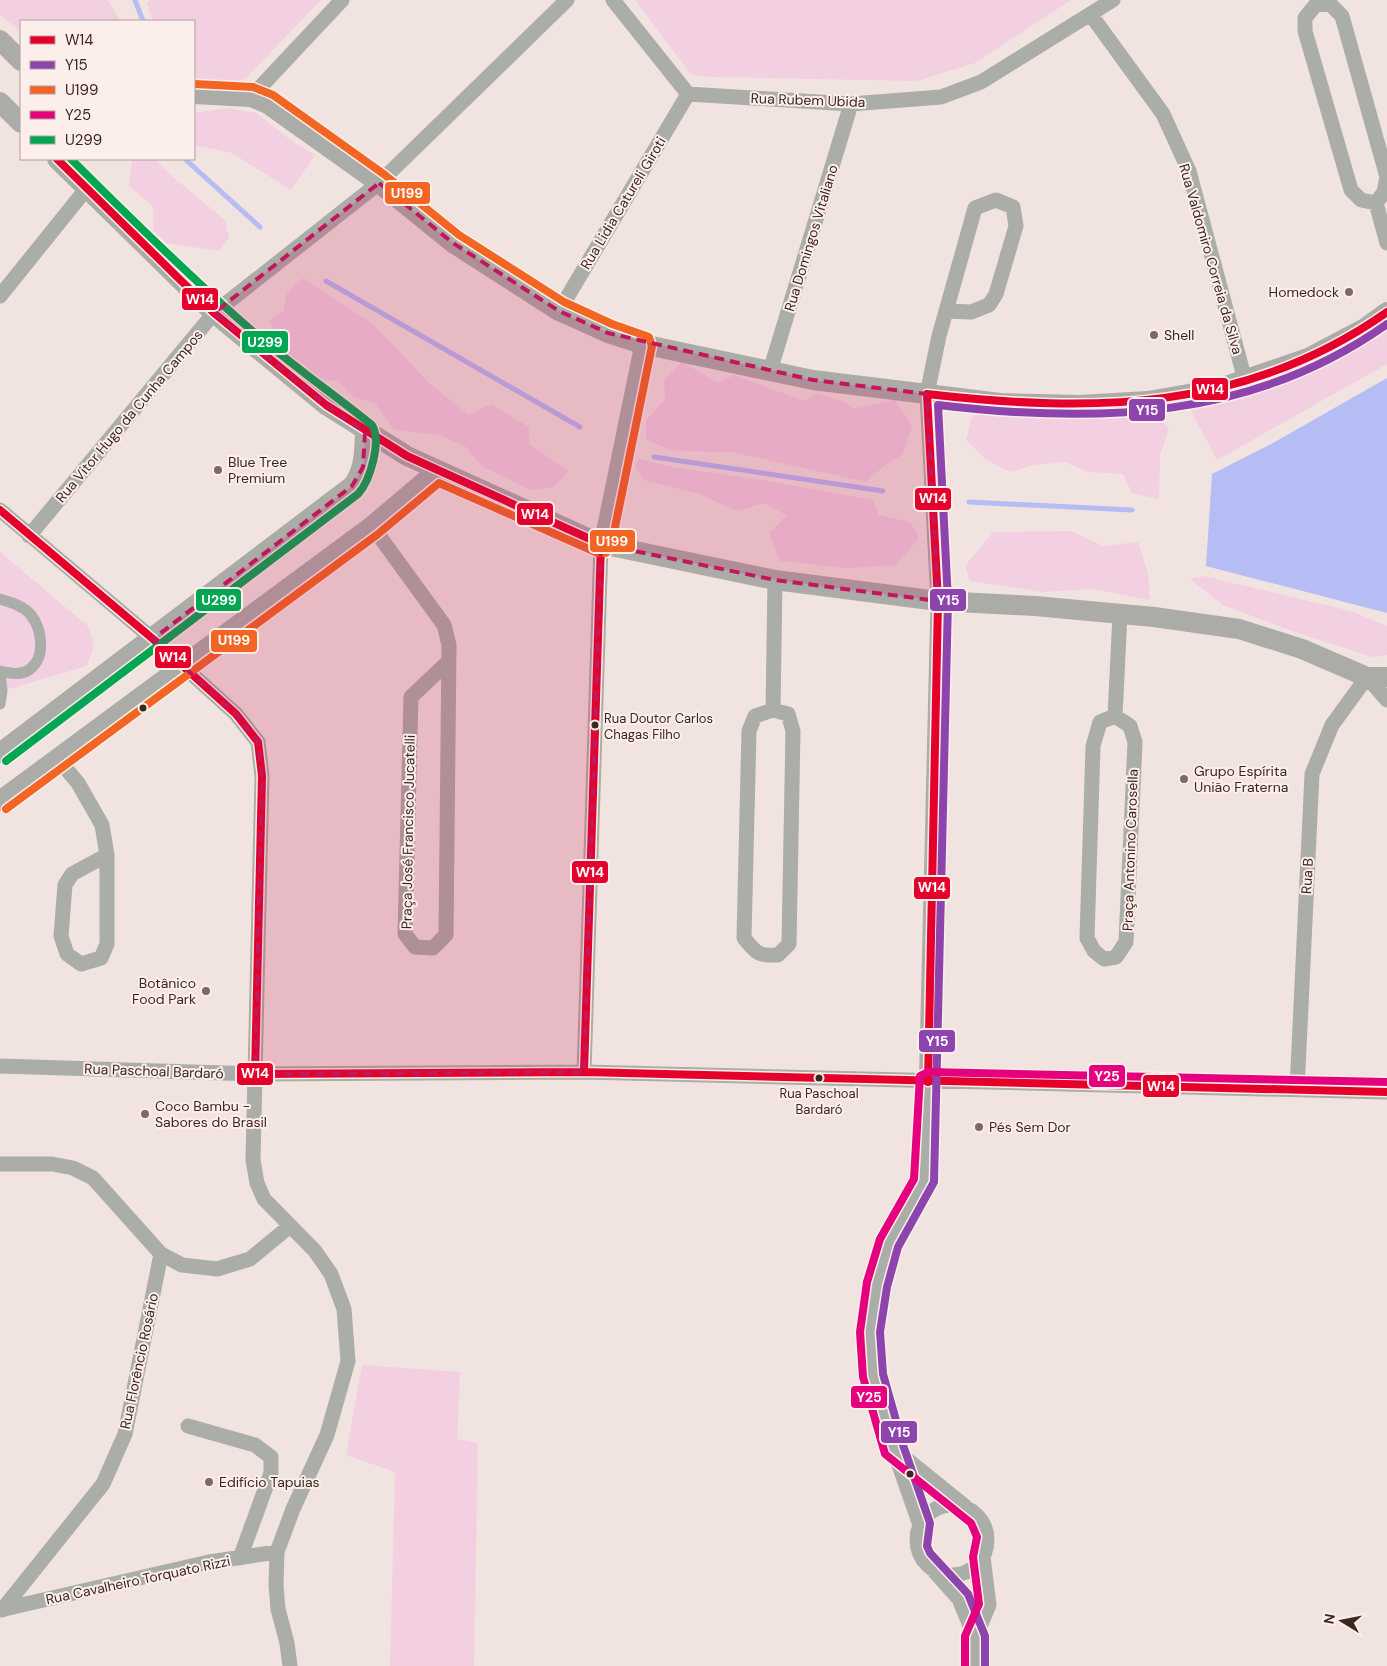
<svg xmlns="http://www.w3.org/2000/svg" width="1387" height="1666" font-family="'DM Sans',sans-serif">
  <rect width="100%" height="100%" fill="#f1e3df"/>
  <!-- green -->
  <path fill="#f2d0e2" d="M0,0H107L121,21H21V32L0,15Z
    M150,0H321L246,78L221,90L194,83V21H153L147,3Z
    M635,0H1071L975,63L917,81L708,77L691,74Z
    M228,108L256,113L293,142L315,155L291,190L232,153L194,145V113Z
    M132,159H155L174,178L225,220L229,238L219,251L166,243L153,230V206L129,186Z
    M303,278L373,324L429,383L469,415L491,404L529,427V444L568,471L554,487L530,490L482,466L466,447L440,435L394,430L375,403L354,397L337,381L320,380L285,352L269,321L283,312L287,293Z
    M1387,327V364L1217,460L1191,411L1304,372Z
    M682,362L718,383L734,375L804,401L816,393L844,402L853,409L895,400L912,426L903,454L884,466L866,482L732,452L675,451L646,440V420L665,400L664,380Z
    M994,408C1048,417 1103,420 1158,416L1169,428L1160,455L1159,499L1132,493L1123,474L1088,472L1065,462L1034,465L1010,472L985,459L966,440L972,417Z
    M639,459L677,468L757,479L873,500L878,515L910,522L919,538L896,565L848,568L780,561L769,533L787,516L765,503L736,511L700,494L644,480L635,467Z
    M1071,531L1103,546L1138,542L1148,573L1150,600L1094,589L1044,592L970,581L965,566L993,532Z
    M0,552L89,627L94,646L87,666L2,691L0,696Z
    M1203,576L1351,611L1387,626V655L1373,657L1295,632L1223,605L1190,579Z
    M362,1365L460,1372L457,1439L478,1443L474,1666H390L395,1472L346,1455Z"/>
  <!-- water -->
  <path fill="#b6bcf4" d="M1387,378V613L1206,566L1212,474L1273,443Z"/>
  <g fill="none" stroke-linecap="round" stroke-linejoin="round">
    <!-- stream -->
    <path stroke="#b6bcf4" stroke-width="5" d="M135,0L143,21
      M185,159L260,227
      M326,281L580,427
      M654,457L883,491
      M969,502L1132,510"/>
    <!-- pedestrian -->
    <path stroke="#abada8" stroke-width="11" d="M0,599C10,602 24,606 31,615C42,629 46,657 30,669C22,676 9,673 0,671
      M0,674L2,691L0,704"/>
    <!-- minor -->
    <path stroke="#abada8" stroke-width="15" d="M613,0L688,94L851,104L941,97L981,82L1113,0
      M1317,3L1331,5L1342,16L1387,177L1384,192L1376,203L1361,200L1351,190L1305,31V18Z
      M1091,15L1163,114L1189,171L1245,380
      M251,97L342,0
      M1376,203L1387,243
      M0,296L87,188
      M559,311L688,94
      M770,371L851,104
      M0,510L153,639L236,714L258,742L262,776L253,1160L257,1183L264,1199L315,1251L331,1274L344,1309L348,1361L327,1435L293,1509L277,1552L276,1585L278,1609L287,1643L290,1666
      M372,526L444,625L449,645L446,935L433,948L415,947L405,934L411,697L449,661
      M29,536L214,313L379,183L567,0
      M773,710L788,714L793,731L789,944L778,955C758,956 756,953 744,938L749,731L755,716Z
      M773,710L775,580
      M1115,716L1130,726L1135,742L1126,942L1116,957L1104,959L1094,951L1087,938L1093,746L1100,722Z
      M1115,716L1120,614
      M57,758L78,783L102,825L107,855V944L101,958L81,964L67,954L61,936L65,885L72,874L107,855
      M0,1066L255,1074L584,1072L1387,1092
      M584,1072L601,544L642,344
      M1297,1090L1312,774L1332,725L1367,677L1387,700
      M0,1164H52L73,1168L93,1178L161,1254L182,1265L217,1269L250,1259L290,1226
      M188,1426L255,1445L271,1457V1473L240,1558
      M893,1448L966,1507
      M917 1540a35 35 0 1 1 70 0a35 35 0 1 1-70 0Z
      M920,1525L893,1448L873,1376L870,1332L877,1285L889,1243L924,1182L938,601L927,394L939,336L975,208L996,200L1013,207L1016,226L996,294L989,305L971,312L946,311
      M935,1572L959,1599L975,1638
      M0,1610L209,1562L277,1552
      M2,1610L103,1484L125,1434L161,1254
      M975,1666V1638L989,1605L983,1557"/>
    <!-- secondary -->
    <path stroke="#abaca7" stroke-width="20" d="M0,40L21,61
      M194,94L251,97L268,104L379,183L453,243L559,311L608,333L642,344L813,380L1000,403L1080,405L1148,401L1217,389L1308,358L1365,328L1387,312
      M0,102L21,123
      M57,159L214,313L326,405L407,456L601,544L775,580L938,601L1035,606L1154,617L1239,629L1302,649L1367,677H1387
      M0,753L352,486C365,470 364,451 365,432
      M0,801L372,526L437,471"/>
    <defs>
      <path id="bus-1" d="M57,159L214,313L326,405L407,456L601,544L584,1072
        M0,510L153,639L236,714L258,742L262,776L255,1074L584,1072L1387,1092
        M928,1082L938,601L927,394C1093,413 1245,412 1387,312"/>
      <path id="bus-2" d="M985,1666V1636L968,1594L930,1553L927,1546L930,1523L903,1445L883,1374L880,1332L887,1287L898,1247L934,1182L948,601L938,405C1096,424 1252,420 1387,324"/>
      <path id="bus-3" d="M6,809L378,534L439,483L598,553H606L611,547L652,346L649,337L612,324L564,302L459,235L385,175L273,95L253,87L195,84"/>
      <path id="bus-4" d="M965,1666V1636L979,1604L973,1557L977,1537L971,1523L885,1454L863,1377L860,1332L867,1282L880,1239L914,1179L920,1076L928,1072L1387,1082"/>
      <path id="bus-5" d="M6,761L358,494C370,481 382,441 372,425C332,393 289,363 250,329C188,275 129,217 71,159"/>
    </defs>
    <!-- bus-1 casing -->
    <use href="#bus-1" stroke="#fcefeb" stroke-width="11"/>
    <!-- bus-2 casing -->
    <use href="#bus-2" stroke="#fcefeb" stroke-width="11"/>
    <!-- bus-3 casing -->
    <use href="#bus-3" stroke="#fcefeb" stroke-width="11"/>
    <!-- bus-4 casing -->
    <use href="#bus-4" stroke="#fcefeb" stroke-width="11"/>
    <!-- bus-5 casing -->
    <use href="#bus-5" stroke="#fcefeb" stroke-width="11"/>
    <!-- bus-1 -->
    <use href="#bus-1" stroke="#e4002b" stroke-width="8"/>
    <!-- bus-2 -->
    <use href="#bus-2" stroke="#8e44ad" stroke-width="8"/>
    <!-- bus-3 -->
    <use href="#bus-3" stroke="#f26522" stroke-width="8"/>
    <!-- bus-4 -->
    <use href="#bus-4" stroke="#e5007d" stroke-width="8"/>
    <!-- bus-5 -->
    <use href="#bus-5" stroke="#00a651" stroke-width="8"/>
  </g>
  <!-- marked area -->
  <path fill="#c2185b" fill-opacity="0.2" stroke="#c2185b" stroke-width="4" stroke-dasharray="10 6" stroke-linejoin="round" d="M379,183L453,243L559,311L608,333L813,380L927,394L938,601L775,580L601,544L584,1072L255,1074L262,776L258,742L236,714L153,639L352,486L363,467L365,432L326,405L214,313Z"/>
  <!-- markers -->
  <g fill="#7d6863" stroke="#fcefeb" stroke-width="2">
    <circle cx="1349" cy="292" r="5"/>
    <circle cx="1154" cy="335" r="5"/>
    <circle cx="218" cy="470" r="5"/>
    <circle cx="1184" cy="779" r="5"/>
    <circle cx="206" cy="991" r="5"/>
    <circle cx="145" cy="1114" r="5"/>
    <circle cx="979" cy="1127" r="5"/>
    <circle cx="209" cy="1482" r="5"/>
  </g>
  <g fill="#3e2620" stroke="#fcefeb" stroke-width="2">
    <circle cx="143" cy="708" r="4.5"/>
    <circle cx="595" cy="725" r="4.5"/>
    <circle cx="819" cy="1078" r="4.5"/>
    <circle cx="910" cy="1474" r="4.5"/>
  </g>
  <g text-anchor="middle" stroke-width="4" stroke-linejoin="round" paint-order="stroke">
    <!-- bus labels -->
    <g font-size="13" fill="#3e2620" stroke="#fcefeb" text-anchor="start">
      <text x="604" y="723">Rua Doutor Carlos<tspan x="604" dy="16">Chagas Filho</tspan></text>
      <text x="819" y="1098" text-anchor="middle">Rua Paschoal<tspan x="819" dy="16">Bardaró</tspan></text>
    </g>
    <!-- street labels -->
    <g font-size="14" fill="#3e2620" stroke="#fcefeb">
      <text transform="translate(808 100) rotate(2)" y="5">Rua Rubem Ubida</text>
      <text transform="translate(623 203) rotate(-59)" y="5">Rua Lidia Catureli Giroti</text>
      <text transform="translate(811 238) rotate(-73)" y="5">Rua Domingos Vitaliano</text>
      <text transform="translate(1211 259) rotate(74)" y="5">Rua Valdomiro Correia da Silva</text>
      <text transform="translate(129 416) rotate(-50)" y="5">Rua Vitor Hugo da Cunha Campos</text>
      <text transform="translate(408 832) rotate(-89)" y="5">Praça José Francisco Jucatelli</text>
      <text transform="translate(1130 850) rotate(-88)" y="5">Praça Antonino Carosella</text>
      <text transform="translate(1307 876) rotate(-87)" y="5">Rua B</text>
      <text transform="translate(154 1071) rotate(2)" y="5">Rua Paschoal Bardaró</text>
      <text transform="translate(139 1361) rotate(-78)" y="5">Rua Florêncio Rosário</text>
      <text transform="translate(138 1580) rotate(-12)" y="5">Rua Cavalheiro Torquato Rizzi</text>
    </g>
    <!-- poi labels -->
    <g font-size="14" fill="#3e2620" stroke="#fcefeb" text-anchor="start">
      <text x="1339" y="297" text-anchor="end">Homedock</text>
      <text x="1164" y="340">Shell</text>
      <text x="228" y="467">Blue Tree<tspan x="228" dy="16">Premium</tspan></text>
      <text x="1194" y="776">Grupo Espírita<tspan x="1194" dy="16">União Fraterna</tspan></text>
      <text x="196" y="988" text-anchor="end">Botânico<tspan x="196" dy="16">Food Park</tspan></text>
      <text x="155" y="1111">Coco Bambu -<tspan x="155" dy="16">Sabores do Brasil</tspan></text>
      <text x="989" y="1132">Pés Sem Dor</text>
      <text x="219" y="1487">Edifício Tapuias</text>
    </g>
  </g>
  <g stroke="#fcefeb" stroke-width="2">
    <rect x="384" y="181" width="47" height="24" rx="5" fill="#f26522"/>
    <rect x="181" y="287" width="38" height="24" rx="5" fill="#e4002b"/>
    <rect x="241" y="330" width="48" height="24" rx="5" fill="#00a651"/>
    <rect x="1191" y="377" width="38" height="24" rx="5" fill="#e4002b"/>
    <rect x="1128" y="398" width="38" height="24" rx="5" fill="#8e44ad"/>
    <rect x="914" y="487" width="38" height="24" rx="5" fill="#e4002b"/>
    <rect x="516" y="502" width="38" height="24" rx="5" fill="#e4002b"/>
    <rect x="589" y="529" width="47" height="24" rx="5" fill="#f26522"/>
    <rect x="195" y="588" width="47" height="24" rx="5" fill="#00a651"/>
    <rect x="929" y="588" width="38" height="24" rx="5" fill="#8e44ad"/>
    <rect x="210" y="629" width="48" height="24" rx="5" fill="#f26522"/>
    <rect x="154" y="645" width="38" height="24" rx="5" fill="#e4002b"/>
    <rect x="571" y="860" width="38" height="24" rx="5" fill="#e4002b"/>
    <rect x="913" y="876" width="38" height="24" rx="5" fill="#e4002b"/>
    <rect x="918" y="1029" width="38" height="24" rx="5" fill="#8e44ad"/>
    <rect x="236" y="1062" width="38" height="24" rx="5" fill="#e4002b"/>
    <rect x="1088" y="1064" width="38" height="24" rx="5" fill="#e5007d"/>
    <rect x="1142" y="1074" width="38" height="24" rx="5" fill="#e4002b"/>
    <rect x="850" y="1385" width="38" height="24" rx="5" fill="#e5007d"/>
    <rect x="880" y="1420" width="38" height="24" rx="5" fill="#8e44ad"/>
  </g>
  <g font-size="14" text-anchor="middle" font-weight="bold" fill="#fff">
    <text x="407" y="198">U199</text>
    <text x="200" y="304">W14</text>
    <text x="265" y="347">U299</text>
    <text x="1210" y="394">W14</text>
    <text x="1147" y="415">Y15</text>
    <text x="933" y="503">W14</text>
    <text x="535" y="519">W14</text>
    <text x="612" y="546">U199</text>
    <text x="219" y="605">U299</text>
    <text x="948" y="605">Y15</text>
    <text x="234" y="645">U199</text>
    <text x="173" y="662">W14</text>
    <text x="590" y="877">W14</text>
    <text x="932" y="892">W14</text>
    <text x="937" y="1046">Y15</text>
    <text x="255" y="1078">W14</text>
    <text x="1107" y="1081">Y25</text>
    <text x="1161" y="1091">W14</text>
    <text x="869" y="1402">Y25</text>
    <text x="899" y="1437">Y15</text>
  </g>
  <!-- legend -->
  <rect x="20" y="20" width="175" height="140" fill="#fcefeb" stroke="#b09f9a"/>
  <rect x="30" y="36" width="25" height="8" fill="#e4002b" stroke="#b09f9a"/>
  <text x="65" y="45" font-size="15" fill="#3e2620">W14</text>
  <rect x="30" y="61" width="25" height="8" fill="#8e44ad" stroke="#b09f9a"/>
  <text x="65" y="70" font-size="15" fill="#3e2620">Y15</text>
  <rect x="30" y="86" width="25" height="8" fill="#f26522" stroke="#b09f9a"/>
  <text x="65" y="95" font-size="15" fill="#3e2620">U199</text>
  <rect x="30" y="111" width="25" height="8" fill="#e5007d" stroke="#b09f9a"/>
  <text x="65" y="120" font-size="15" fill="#3e2620">Y25</text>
  <rect x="30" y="136" width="25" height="8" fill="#00a651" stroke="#b09f9a"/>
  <text x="65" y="145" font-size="15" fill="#3e2620">U299</text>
  <!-- north arrow -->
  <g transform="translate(1342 1621) rotate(280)" stroke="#fcefeb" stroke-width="4" paint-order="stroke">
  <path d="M0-4L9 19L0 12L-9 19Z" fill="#3e2620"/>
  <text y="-8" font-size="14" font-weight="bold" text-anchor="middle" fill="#3e2620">N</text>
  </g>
</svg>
